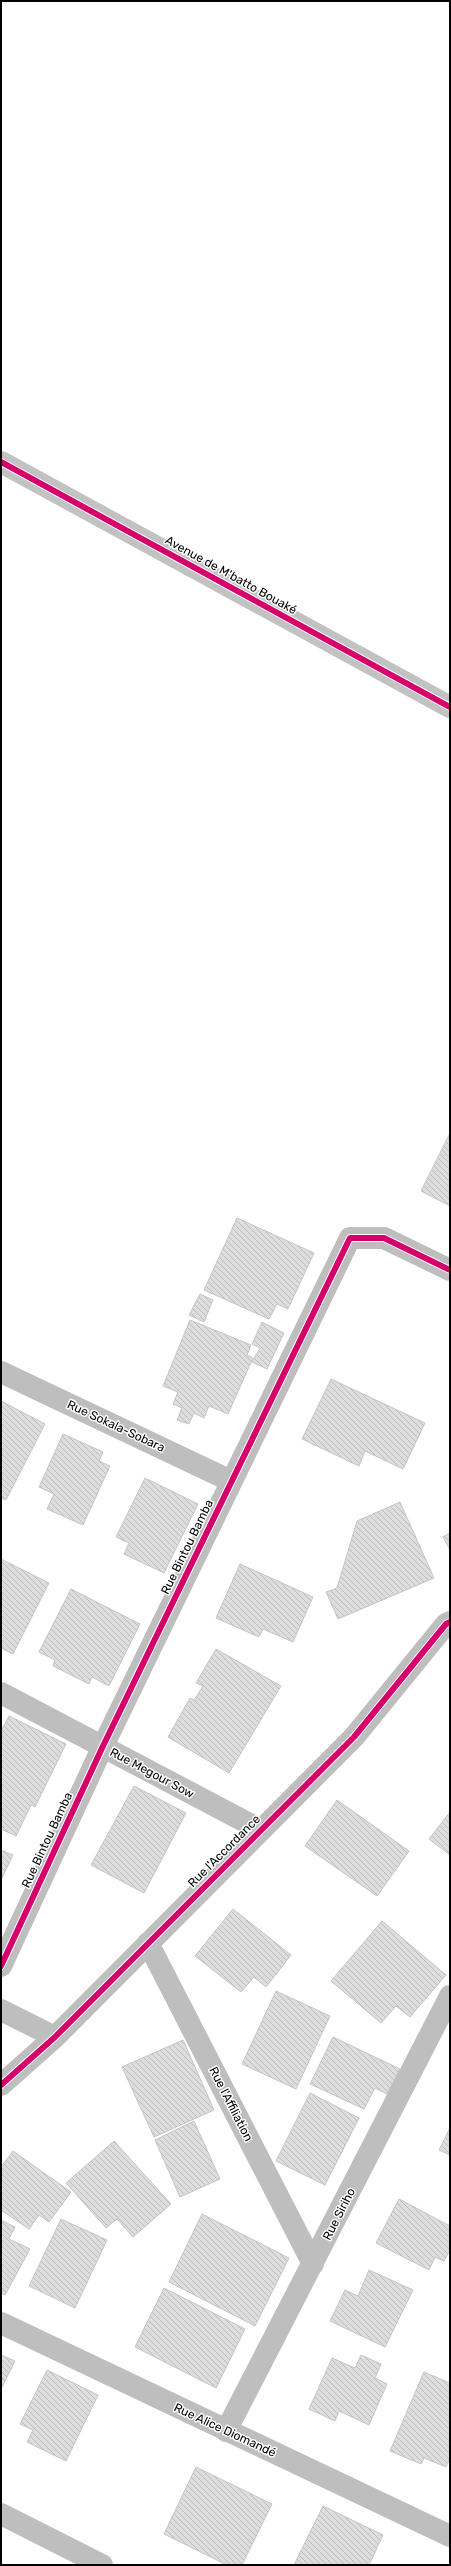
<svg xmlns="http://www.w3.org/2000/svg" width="451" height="2566" font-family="Rubik,sans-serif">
  <defs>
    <pattern id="building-back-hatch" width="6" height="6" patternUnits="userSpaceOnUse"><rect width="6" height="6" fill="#ddd"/><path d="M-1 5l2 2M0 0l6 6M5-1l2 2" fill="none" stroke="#bcbcbc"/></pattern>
  </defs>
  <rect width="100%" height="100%" fill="#fff"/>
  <!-- building -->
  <path fill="url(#building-back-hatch)" stroke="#c5c5c5" d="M450,1133V1206L421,1191Z
    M237,1218L314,1253L288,1309L277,1304L269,1319L204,1290Z
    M200,1294L213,1300L204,1322L189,1315Z
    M190,1320L251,1345L247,1355L253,1358L228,1414L209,1406L204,1418L194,1413L189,1424L177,1420L182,1408L173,1404L178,1392L163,1386Z
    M262,1322L284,1333L267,1369L252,1362L260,1348L252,1344Z
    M331,1379L425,1423L403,1469L365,1451L359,1466L302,1439Z
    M1,1401L45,1424L6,1500L1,1498Z
    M63,1434L103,1452L99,1461L110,1466L83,1525L47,1509L54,1494L39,1487Z
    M145,1478L198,1504L164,1573L124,1554L129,1543L116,1537Z
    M400,1502L434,1578L338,1619L326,1592L337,1588L357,1521Z
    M450,1533V1550L443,1537Z
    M1,1559L49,1583L13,1654L1,1648Z
    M240,1564L313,1597L293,1642L263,1629L259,1637L216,1618Z
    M71,1589L140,1624L109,1686L92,1677L89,1684L53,1666L55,1660L39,1652Z
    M216,1649L281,1686L229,1773L168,1737L190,1698L194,1700L203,1686L196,1683Z
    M9,1716L66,1744L35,1807L31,1805L16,1836L1,1829V1731Z
    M134,1786L186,1813L144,1893L91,1865Z
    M337,1800L409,1851L377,1896L305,1846Z
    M450,1812V1855L429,1839Z
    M1,1850L13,1855L1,1880Z
    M233,1909L291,1955L266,1987L254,1977L241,1992L195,1956Z
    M382,1921L446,1975L410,2017L396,2006L381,2023L331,1981Z
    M276,1991L330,2016L296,2089L242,2064Z
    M333,2037L400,2069L387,2094L375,2088L364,2109L310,2084Z
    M183,2040L214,2110L154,2137L122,2067Z
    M310,2093L359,2118L325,2185L276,2161Z
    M194,2121L220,2179L180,2197L155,2140Z
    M450,2128V2155L439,2150Z
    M114,2141L171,2204L133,2237L117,2219L106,2228L66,2183Z
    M13,2151L71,2192L49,2222L39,2215L29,2229L1,2210V2167Z
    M399,2199L450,2226V2250L444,2261L435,2257L429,2270L376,2243Z
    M202,2214L289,2258L255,2326L169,2282Z
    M61,2219L107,2240L75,2308L29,2286Z
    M1,2220L15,2227L9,2239L30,2249L5,2295L1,2293Z
    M369,2270L413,2290L385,2347L330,2321L345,2290L358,2296Z
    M164,2288L245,2329L216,2388L135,2347Z
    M1,2355L15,2361L1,2389Z
    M361,2355L381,2364L375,2378L387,2384L369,2425L339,2411L335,2421L309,2409L332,2358L355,2368Z
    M47,2370L98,2395L66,2461L27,2442L33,2430L20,2424Z
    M424,2372L450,2383V2458L446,2467L424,2458L421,2464L390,2451Z
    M196,2467L272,2504L242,2565H227L164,2534Z
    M323,2506L383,2535L369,2565H294Z"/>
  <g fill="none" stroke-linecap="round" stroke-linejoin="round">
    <!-- street -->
    <path stroke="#bebebe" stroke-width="22" d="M1,1372L231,1481
      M1,1693L261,1830
      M148,1943L313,2264
      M1,1966L103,1746L350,1238H384L450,1270
      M1,2010L55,2037
      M1,2085L55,2037L354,1737L446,1624L450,1622
      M1,2323L450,2536
      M226,2431L450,1996
      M1,2514L102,2565"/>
    <!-- secondary -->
    <path stroke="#c2c2c2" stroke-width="22" d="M1,462L450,707"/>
    <defs>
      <path id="cycleway" d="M1,462L450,707
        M1,1966L103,1746L350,1238H384L450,1270
        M1,2085L55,2037L354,1737L446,1624L450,1622"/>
    </defs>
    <!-- cycleway casing -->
    <use href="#cycleway" stroke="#fff" stroke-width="8"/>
    <!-- cycleway -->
    <use href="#cycleway" stroke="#d6006c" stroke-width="6"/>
  </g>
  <g text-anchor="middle" stroke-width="3" stroke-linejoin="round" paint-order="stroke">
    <!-- street labels -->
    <g font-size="12" fill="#000" stroke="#fff">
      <text transform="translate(231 575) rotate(29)" y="4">Avenue de M'batto Bouaké</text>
      <text transform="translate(116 1426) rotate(25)" y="4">Rue Sokala-Sobara</text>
      <text transform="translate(187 1547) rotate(-64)" y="4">Rue Bintou Bamba</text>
      <text transform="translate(152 1773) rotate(28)" y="4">Rue Megour Sow</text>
      <text transform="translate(47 1840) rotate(-65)" y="4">Rue Bintou Bamba</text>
      <text transform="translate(224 1851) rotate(-45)" y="4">Rue l'Accordance</text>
      <text transform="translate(231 2104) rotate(63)" y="4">Rue l'Affiliation</text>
      <text transform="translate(339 2214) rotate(-63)" y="4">Rue Siriho</text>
      <text transform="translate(225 2430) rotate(25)" y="4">Rue Alice Diomandé</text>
    </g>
  </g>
  <!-- border -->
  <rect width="451" height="2566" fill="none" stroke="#000000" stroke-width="4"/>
</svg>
